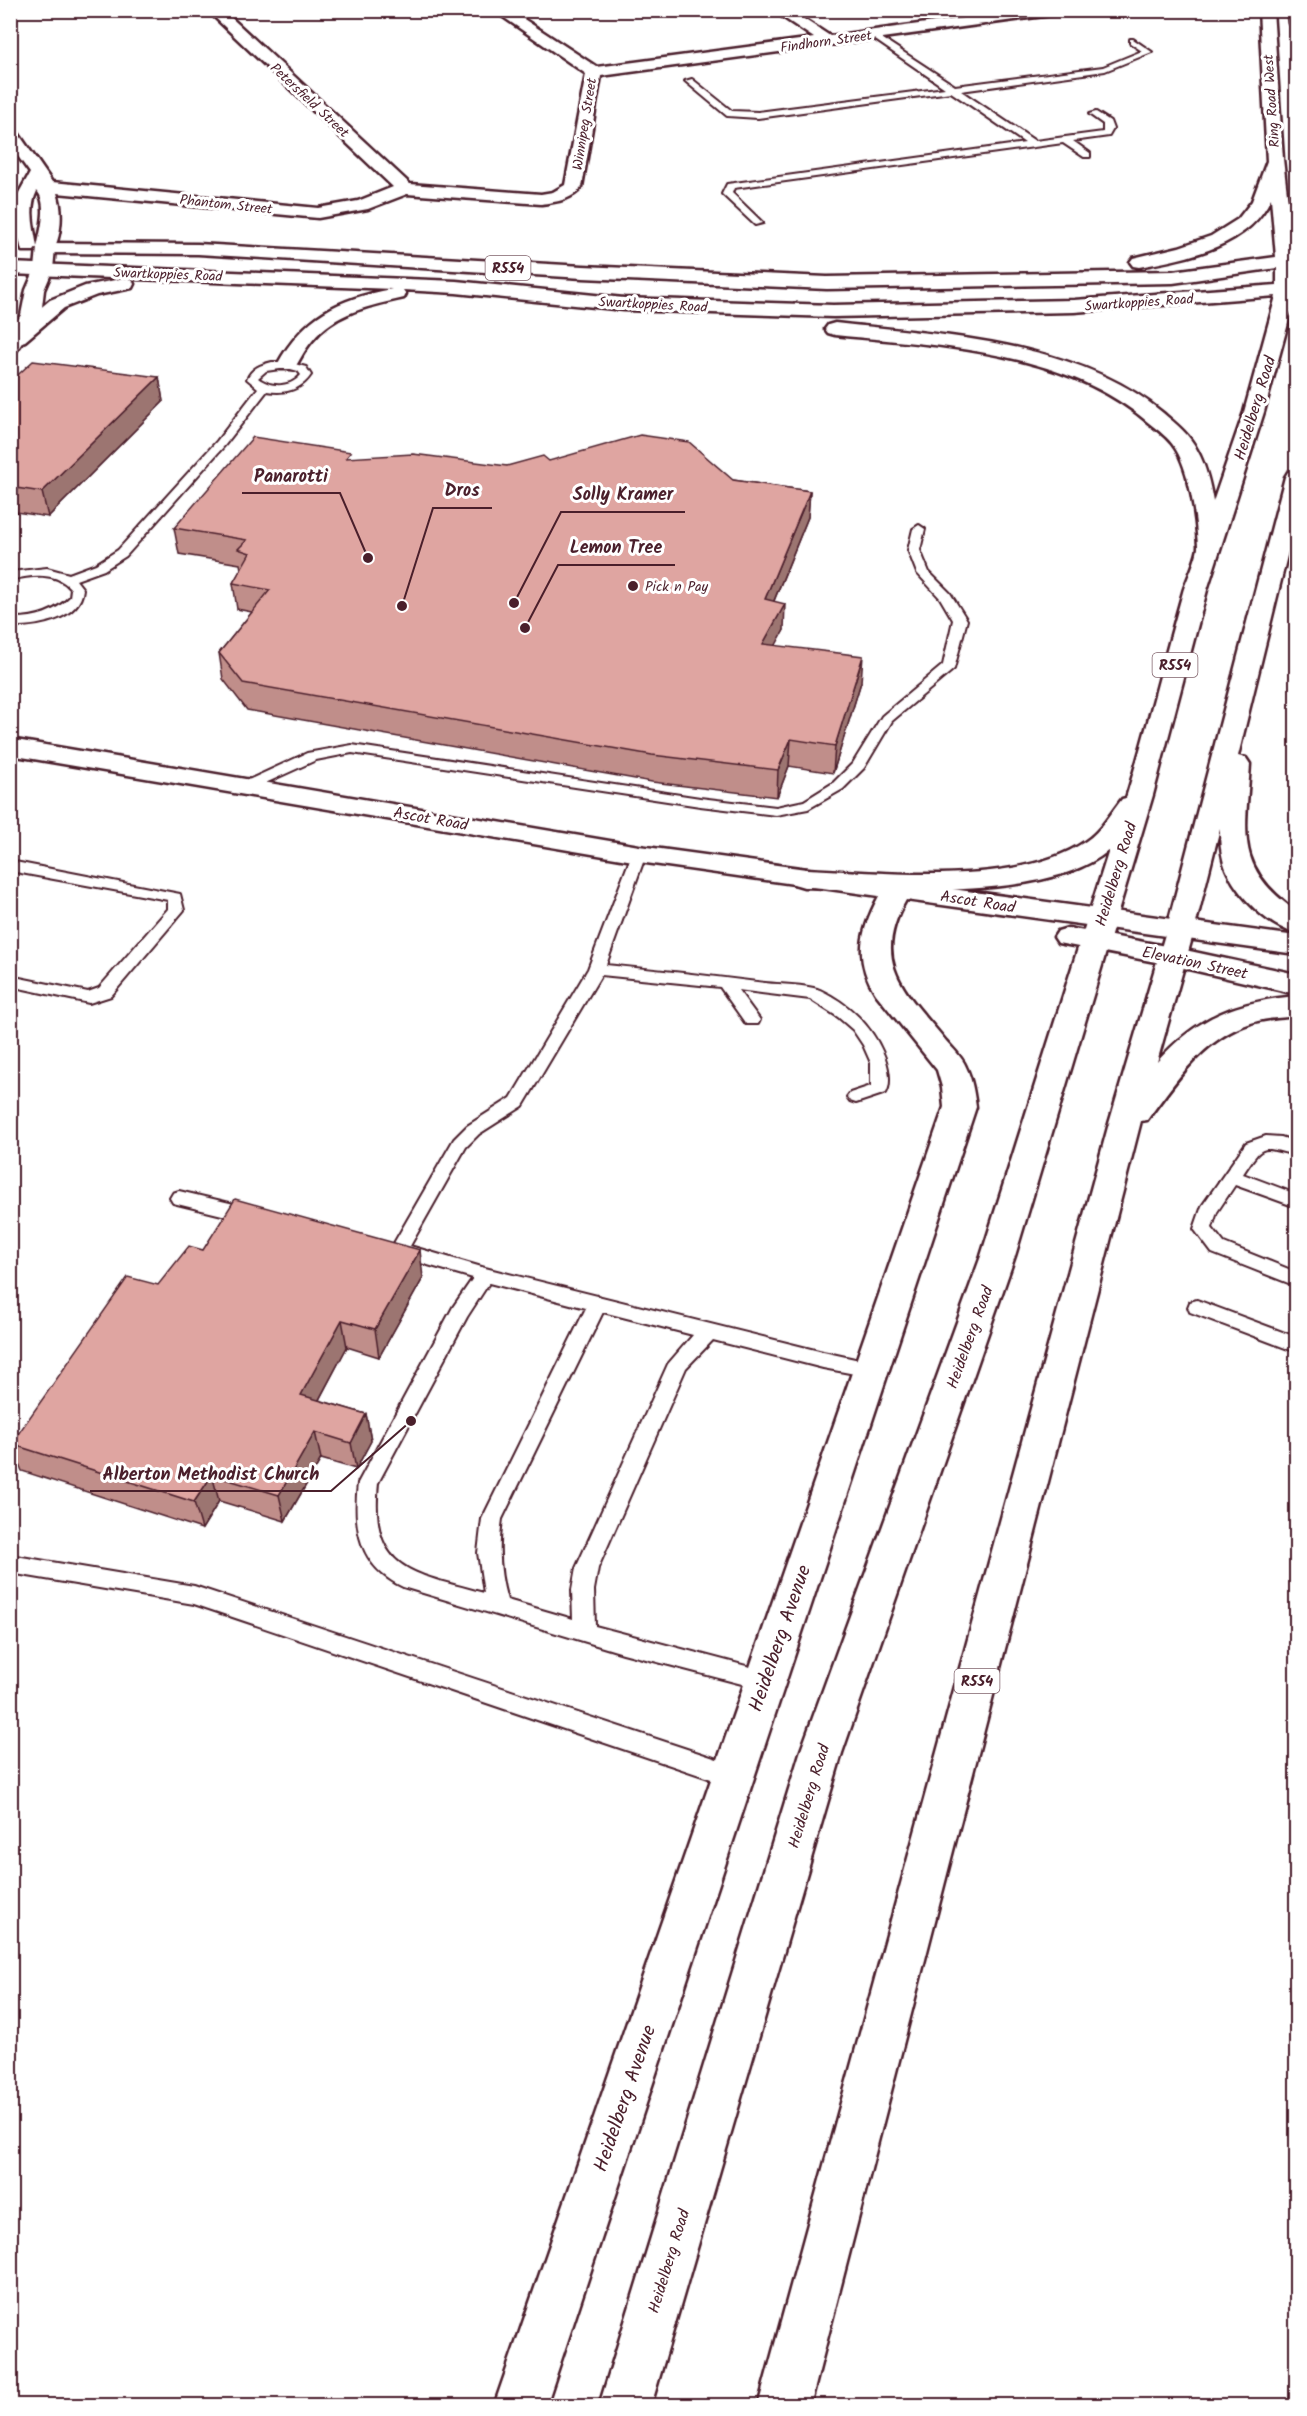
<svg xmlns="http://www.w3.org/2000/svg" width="1307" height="2416" font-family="Kalam,sans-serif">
  <rect width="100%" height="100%" fill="#fff"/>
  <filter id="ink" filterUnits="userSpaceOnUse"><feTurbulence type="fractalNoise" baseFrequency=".0167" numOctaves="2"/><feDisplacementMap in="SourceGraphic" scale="12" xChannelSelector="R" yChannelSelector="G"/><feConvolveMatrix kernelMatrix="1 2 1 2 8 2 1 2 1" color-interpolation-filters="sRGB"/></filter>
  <g filter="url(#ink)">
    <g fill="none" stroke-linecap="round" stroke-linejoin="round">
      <defs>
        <path id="lane" d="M874,33L955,86L1103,67L1142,51L1130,43V39H1133L1152,52L1105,71L961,91L1035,141L1103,132V124L1089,114L1096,112L1110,121L1113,129L1109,136L1073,141L1090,153V157H1084L1063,143L734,188L732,193L763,223L755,225L722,194L727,184L1025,143L951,92L758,118L727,116L685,81L692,79L732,111L758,112L945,88L871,37L870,35Z
          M272,362H287L306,367L311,375C301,390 285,394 267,391L225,445L126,556L104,570L76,580L83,589C80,620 36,627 10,626V618C33,619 53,614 70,597L71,589C56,571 31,575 10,580V572L47,568L69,574L96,564L118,550L217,441L258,388L247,379C252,368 260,365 272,362ZM287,368L298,371L301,375C290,388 271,388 258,378L266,371Z
          M919,525L925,529L920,550L929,572L950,593L967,620L954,669L892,721L864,768L843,789L808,809L776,815L700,806L352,753L316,760L250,790H240L238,787L240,784L307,753L352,745L700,798L776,807L804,801L833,783L853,763L882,716L943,665L953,620L940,598L917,573L908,550L913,529Z
          M639,849L646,854L606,965C659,970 712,976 765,983C782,985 804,984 820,990C848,1003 871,1025 883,1053C888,1064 892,1083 886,1093L856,1103L850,1101L847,1097L850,1093L871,1086V1063L863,1045L853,1030L838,1017L810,999L738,990L760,1020L758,1024H746L720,987L601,975L523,1106L479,1134L466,1147L410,1246L485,1268L823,1352L878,1364L881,1369L878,1374L871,1377L823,1368L713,1340L686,1368L598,1568L594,1590L595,1626L773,1673L776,1680L773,1687L765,1690L623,1653L403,1587C359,1566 353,1528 358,1483L453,1307L473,1278L393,1255L390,1250L454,1139L467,1126L511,1098L588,969L632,854ZM489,1283L586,1308L482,1519L478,1553L484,1593C412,1573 369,1572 378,1483L467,1317ZM603,1312L693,1335L668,1364L576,1568L572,1590L573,1619L507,1600C499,1573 498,1547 502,1519Z
          M10,861L180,894L184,910L111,996L89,1003L10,986V976L88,992L99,988L168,909V900L10,871Z
          M1266,1136L1281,1137L1296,1142V1155C1261,1147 1264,1142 1243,1174L1296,1194V1207L1235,1185L1217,1212L1212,1228L1224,1243L1296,1272V1286L1212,1253L1194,1229L1202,1206L1246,1143Z
          M179,1191L251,1208L257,1210L260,1215L257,1220L251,1222L173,1203L170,1198L173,1193Z
          M1197,1300L1296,1337V1352L1190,1312L1188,1307L1190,1302Z
          M10,1555L194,1586L732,1764L740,1768L743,1775L740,1782L732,1786L194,1604L10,1573Z"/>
        <path id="street" d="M207,10H223L410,184L541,194L553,192L565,185L586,74L493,10H510L597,67L814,38L772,10H790L830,36L1023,10H1066L1059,14L601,76L582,187C572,200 556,202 541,204L407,194L368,209L318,218L57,193C63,209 62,237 52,252H40L37,248C40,232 49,204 37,191C28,209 34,228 37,247L34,251H22L14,217L16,198L30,173L10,145V128L16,130L52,182L318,208L358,201L393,187Z
          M10,739L639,846L1296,936V954L906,900C869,964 907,993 946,1041C953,1049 962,1057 966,1067C972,1079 974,1093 976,1107L546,2406H494L944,1107L942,1087L937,1070L876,994C853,959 861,930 879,896L639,862L10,755Z
          M1068,928L1171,947L1296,974V994L1171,965L1058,943L1054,937L1058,931Z"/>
        <path id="secondary" d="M46,243L52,244L55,248L53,269L44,290L41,315L17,350L10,352V331L21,315L26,290L35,269L37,248L40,244Z"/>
        <path id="primary" d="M1259,10H1273L1283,159L1294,255H1296V294L1264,412L1207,590L1153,795L1015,1256L842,1753L651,2406H599L800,1753L981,1256L1109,850C1048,903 882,889 804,887L794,884L790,878L794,872L804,869C884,872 1018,888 1086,841C1101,831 1111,813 1122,799L1126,798C1147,730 1163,661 1183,592C1186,581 1199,555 1198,545C1196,518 1190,471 1175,448C1169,438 1158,430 1149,423C1065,350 941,346 835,335L828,333L825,329L828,325L835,323C942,335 1078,341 1163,413C1176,424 1190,435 1197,450C1206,466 1210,484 1213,502L1244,412L1276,296L1074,312L833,317L624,310L456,293L403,290L406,294L404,298C370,306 335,312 312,341C304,350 300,360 294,369H280L277,365C304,316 337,299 392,289L10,274V263L456,281L624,298L833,305L1074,300L1277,285V268L1173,283L827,289L583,278L198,254L45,253L39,252L36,248L39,244L45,243L198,244L583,266L827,277L1173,271L1276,257L1271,198C1249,247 1187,258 1139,267L1133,266L1130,262L1133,258L1179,247L1211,236L1238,219L1252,201L1267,161Z
          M1287,10H1296V27L1289,23Z
          M23,212L29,213L32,217L29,221L10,229V217Z
          M125,278L132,280L134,284L132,288L97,295L64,308L25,341L18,343L10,340L11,333L50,300L85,286Z
          M1296,471V519L1238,756L1246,758L1250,764C1246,833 1233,867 1296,911V933C1269,927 1240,898 1228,873C1221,859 1220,843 1220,828L1194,931L1157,1062C1198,1016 1236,1002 1296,996V1016C1281,1018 1265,1018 1251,1023C1203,1038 1175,1082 1147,1120L1141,1121L810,2406H758L1108,1127L1166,931L1285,477L1288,472Z"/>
      </defs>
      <!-- lane casing -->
      <use href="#lane" stroke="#4a1f2b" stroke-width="4"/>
      <!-- street casing -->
      <use href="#street" stroke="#4a1f2b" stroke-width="5"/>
      <!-- secondary casing -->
      <use href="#secondary" stroke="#4a1f2b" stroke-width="5"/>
      <!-- primary casing -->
      <use href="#primary" stroke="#4a1f2b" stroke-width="5"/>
      <!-- lane -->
      <use href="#lane" fill="#fff" fill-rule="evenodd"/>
      <!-- street -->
      <use href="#street" fill="#fff" fill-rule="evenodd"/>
      <!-- secondary -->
      <use href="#secondary" fill="#fff" fill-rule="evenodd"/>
      <!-- primary -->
      <use href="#primary" fill="#fff" fill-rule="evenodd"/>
    </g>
    <!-- wall -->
    <path fill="#c08e8a" stroke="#4a1f2b" stroke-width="1.5" d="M159,377L163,402L48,517L10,511V382Z
      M351,458L507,466L549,461L733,480L810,491L808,517L774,601L784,630L775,645L861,682L833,773L789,766L777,797L652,782L247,710L223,679L219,653L252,612L237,609L233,583L241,569L240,564L179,554L174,528Z
      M1296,1248V1270L1290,1267Z
      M203,1250L423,1278L379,1357L347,1347L319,1400L366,1414L371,1441L356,1469L321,1459L285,1521L219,1501L202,1529L22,1471L11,1444Z"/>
    <!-- shaded-wall -->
    <path fill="#9c7471" stroke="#4a1f2b" stroke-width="1.5" d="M159,377L163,402L48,517L42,492Z
      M810,491L808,517L764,625L765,599Z
      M785,604L784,630L762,671L763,644Z
      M863,656L861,682L833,773L835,746Z
      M791,739L789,766L777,797L778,770Z
      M420,1250L423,1278L379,1357L375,1329Z
      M342,1320L347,1347L307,1422L301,1395Z
      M366,1414L371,1441L356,1469L351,1443Z
      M315,1432L321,1459L285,1521L279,1495Z
      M212,1475L219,1501L202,1529L194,1502Z"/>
    <!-- building -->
    <path fill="#dfa5a1" stroke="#4a1f2b" stroke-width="1.5" d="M33,361L159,377L42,492L10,487V382Z
      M640,435L689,442L733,480L810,491L765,599L785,604L763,644L863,656L835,746L791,739L778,770L652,755L243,683L219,653L270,590L233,583L250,553L238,549L247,540L174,528L253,437L351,452L346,458L413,454L507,466L543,456L549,461Z
      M235,1199L420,1250L375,1329L342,1320L301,1395L366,1414L351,1443L315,1432L279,1495L212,1475L194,1502L11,1444L128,1277L158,1285L189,1246L203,1250Z"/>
  </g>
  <!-- markers -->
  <circle fill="#4a1f2b" stroke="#fff" stroke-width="2" cx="633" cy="586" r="6"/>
  <g text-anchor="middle" stroke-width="6" stroke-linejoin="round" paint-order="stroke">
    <!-- far-street labels -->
    <g font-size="14" fill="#4a1f2b" stroke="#fff">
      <text transform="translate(826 41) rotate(-8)" y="5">Findhorn Street</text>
      <text transform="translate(310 100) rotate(43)" y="5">Petersfield Street</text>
      <text transform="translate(1271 101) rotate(-94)" y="5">Ring Road West</text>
      <text transform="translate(584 124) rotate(-81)" y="5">Winnipeg Street</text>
      <text transform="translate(226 204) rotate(6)" y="5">Phantom Street</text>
      <text transform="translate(168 274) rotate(2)" y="5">Swartkoppies Road</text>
      <text transform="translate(1139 302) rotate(-4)" y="5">Swartkoppies Road</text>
      <text transform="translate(653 304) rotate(3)" y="5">Swartkoppies Road</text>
    </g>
    <!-- far-poi labels -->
    <g font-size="14" fill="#4a1f2b" stroke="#fff" text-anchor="start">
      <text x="645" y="591">Pick n Pay</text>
    </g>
    <!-- shield labels -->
    <g fill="#fff" stroke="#80626b" stroke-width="1.5">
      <rect x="485.5" y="256" width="45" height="24" rx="4.5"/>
      <rect x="1152.5" y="653" width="45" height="24" rx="4.5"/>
      <rect x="954.5" y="1669" width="45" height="24" rx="4.5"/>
    </g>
    <g font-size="15" font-weight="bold" fill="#4a1f2b">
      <text x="508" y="273">R554</text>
      <text x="1175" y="670">R554</text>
      <text x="977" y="1686">R554</text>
    </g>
    <!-- street labels -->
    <g font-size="16" fill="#4a1f2b" stroke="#fff">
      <text transform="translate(1254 408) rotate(-73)" y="6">Heidelberg Road</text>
      <text transform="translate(431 818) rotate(10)" y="6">Ascot Road</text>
      <text transform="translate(1115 874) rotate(-73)" y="6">Heidelberg Road</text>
      <text transform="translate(978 901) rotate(9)" y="6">Ascot Road</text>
      <text transform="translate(1195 962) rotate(12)" y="6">Elevation Street</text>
      <text transform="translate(969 1337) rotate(-70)" y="6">Heidelberg Road</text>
      <text transform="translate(808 1796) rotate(-73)" y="6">Heidelberg Road</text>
      <text transform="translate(668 2261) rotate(-73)" y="6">Heidelberg Road</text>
    </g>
    <!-- near-street labels -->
    <g font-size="20" fill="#4a1f2b" stroke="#fff">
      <text transform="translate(779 1638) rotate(-71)" y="7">Heidelberg Avenue</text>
      <text transform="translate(624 2098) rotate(-71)" y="7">Heidelberg Avenue</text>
    </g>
  </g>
  <!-- callouts -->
  <path fill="none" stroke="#4a1f2b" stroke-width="2" d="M368 558L340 493H242M402 606L433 508H492M514 603L561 512H685M525 628L558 565H675M411 1421L331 1491H90"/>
  <g fill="#4a1f2b" stroke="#fff" stroke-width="2">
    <circle cx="368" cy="558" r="6"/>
    <circle cx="402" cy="606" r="6"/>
    <circle cx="514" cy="603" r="6"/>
    <circle cx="525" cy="628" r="6"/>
    <circle cx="411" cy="1421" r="6"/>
  </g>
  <g font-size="18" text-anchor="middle" font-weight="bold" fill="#4a1f2b" stroke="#fff" stroke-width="6" stroke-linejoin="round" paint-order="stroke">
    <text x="291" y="482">Panarotti</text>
    <text x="462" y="496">Dros</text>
    <text x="623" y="500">Solly Kramer</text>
    <text x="616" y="553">Lemon Tree</text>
    <text x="211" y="1480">Alberton Methodist Church</text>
  </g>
  <!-- margin -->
  <rect width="1307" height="2416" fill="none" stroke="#fff" stroke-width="36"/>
  <rect x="18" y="18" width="1271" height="2380" fill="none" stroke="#4a1f2b" stroke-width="2" filter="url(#ink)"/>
</svg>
